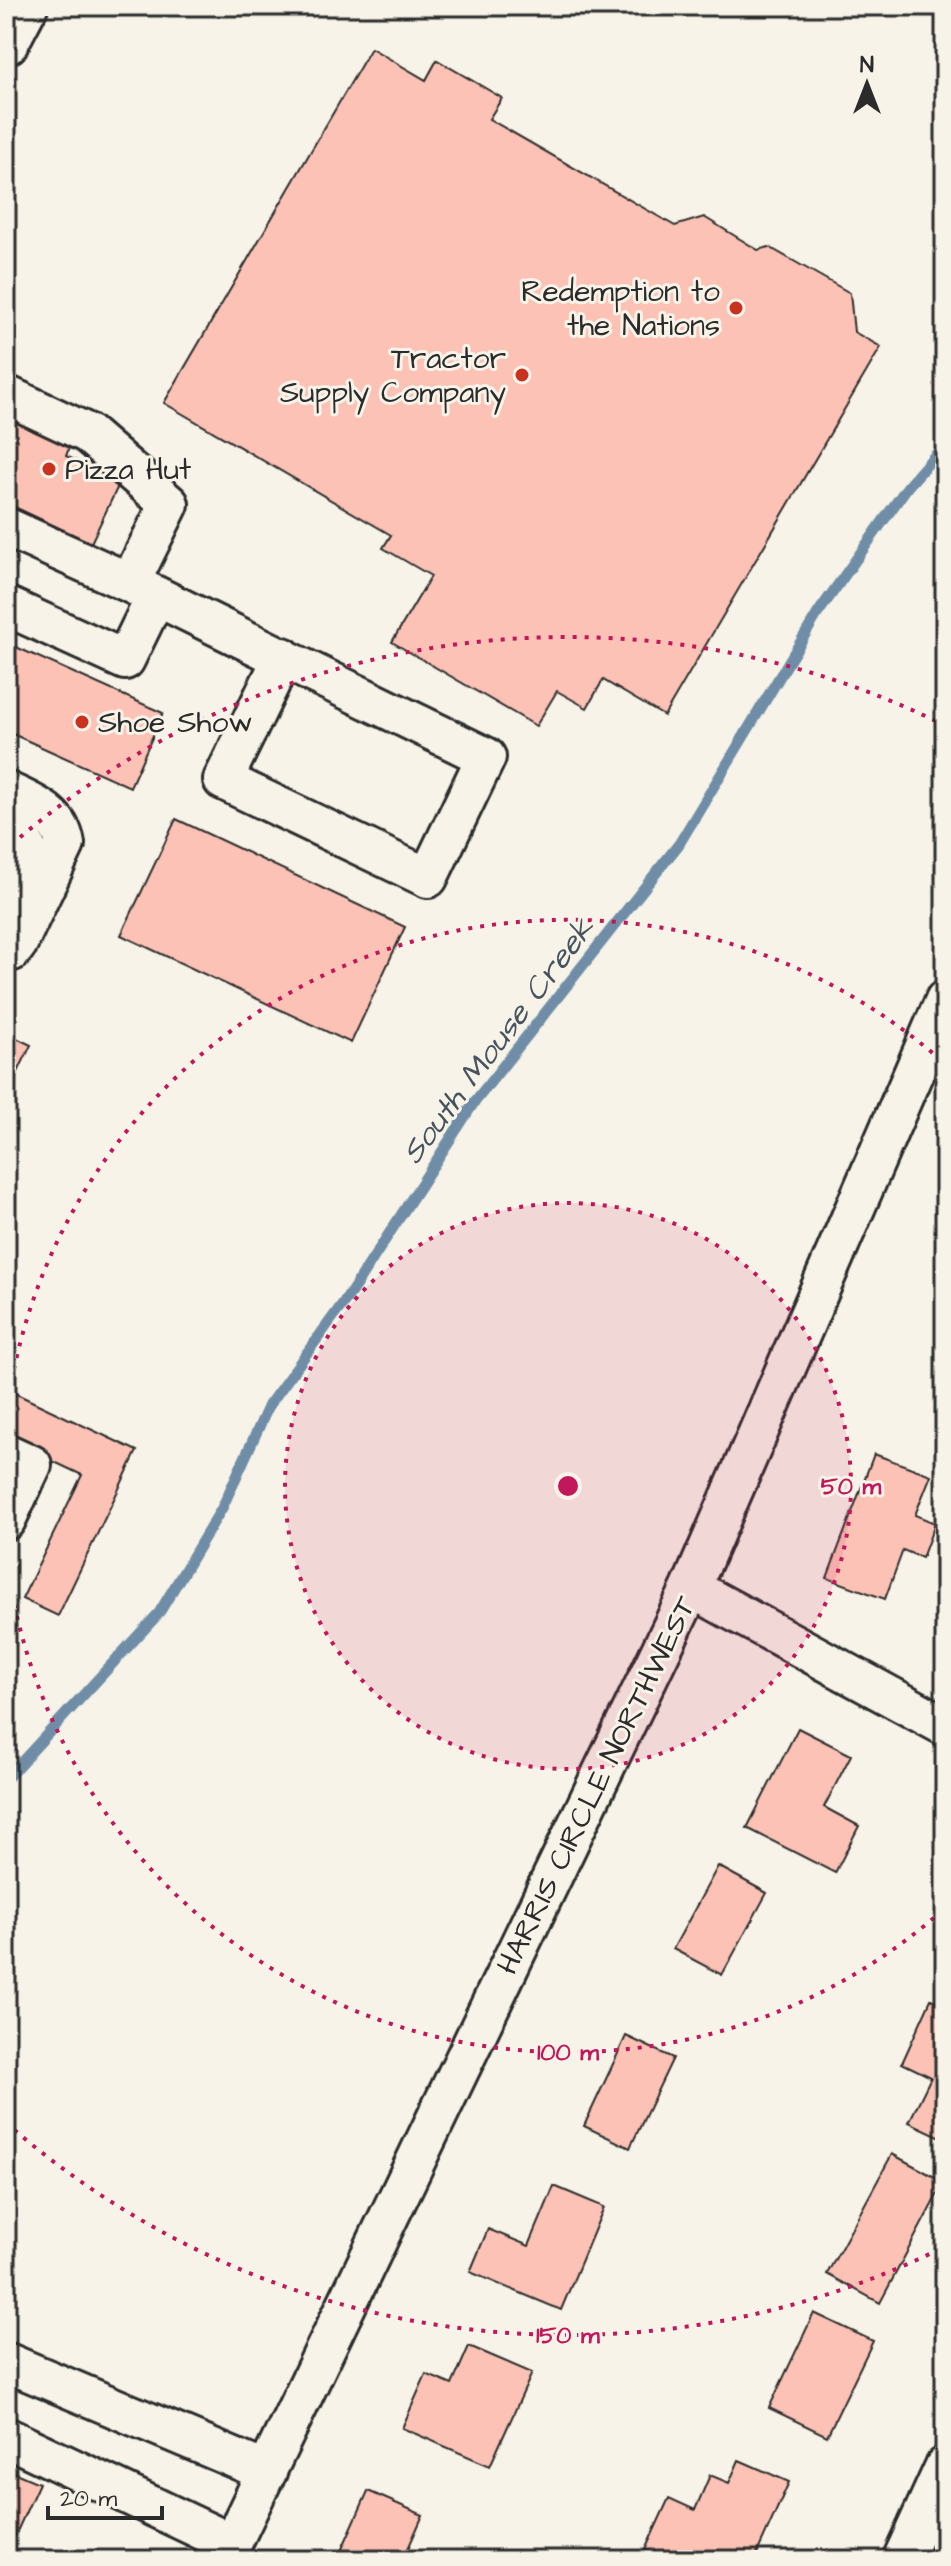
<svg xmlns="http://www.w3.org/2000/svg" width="951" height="2566" font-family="'Architects Daughter',sans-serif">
  <rect width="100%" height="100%" fill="#f7f3e8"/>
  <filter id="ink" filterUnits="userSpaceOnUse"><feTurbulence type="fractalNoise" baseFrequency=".0125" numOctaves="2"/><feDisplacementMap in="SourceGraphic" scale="16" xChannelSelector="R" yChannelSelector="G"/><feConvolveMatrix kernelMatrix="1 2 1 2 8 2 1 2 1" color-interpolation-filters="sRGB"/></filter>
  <g filter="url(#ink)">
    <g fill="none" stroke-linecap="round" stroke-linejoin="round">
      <!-- stream -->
      <path stroke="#6f8da7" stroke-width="11" d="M6,1779L159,1613L222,1508L269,1405L352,1291L473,1104L679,844L818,613L908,486L945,444"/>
    </g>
    <!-- building -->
    <path fill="#fcc2b5" stroke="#2b2b2b" stroke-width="2" d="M371,48L426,80L437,60L502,98L489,119L675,226L704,217L758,250L769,247L850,293L854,332L881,347L664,716L603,680L587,708L557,691L536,726L392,642L431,576L383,548L391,535L164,403Z
      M11,414L71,443L66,456L120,482L91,543L6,503V424Z
      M6,646L16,647L163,713L130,787L6,731Z
      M176,819L405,927L351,1043L121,935Z
      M6,1033L31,1045L6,1097Z
      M6,1389L137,1451L58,1616L22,1599L82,1475L6,1439Z
      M874,1454L931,1475L915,1515L935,1523L922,1558L903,1550L885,1599L827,1578Z
      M798,1728L851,1755L824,1807L859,1826L835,1873L747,1828Z
      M718,1866L767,1893L722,1975L673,1949Z
      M931,1999L945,2005V2139L909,2122L931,2077L902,2063Z
      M626,2036L673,2058L630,2148L584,2126Z
      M892,2154L944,2182L880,2303L827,2274Z
      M554,2186L604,2207L561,2310L470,2272L488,2229L529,2246Z
      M814,2313L873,2341L827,2436L769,2408Z
      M469,2346L532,2373L490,2466L402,2428L426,2374L452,2385Z
      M739,2460L789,2482L754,2560H668L645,2550L669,2498L695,2510L710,2475L729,2483Z
      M6,2469L39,2483L15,2536L6,2532Z
      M368,2491L423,2515L403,2560H337Z"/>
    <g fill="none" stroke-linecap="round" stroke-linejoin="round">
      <defs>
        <path id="minor" d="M6,395L87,433L169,504L130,583L6,527
          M130,583C248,642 367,699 486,757L428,878L223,780L283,657
          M6,606L125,660L156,596
          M6,791C32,803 60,813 65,844L18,943L12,951L6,952
          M6,824C42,850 27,873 10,906
          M6,1453L32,1465L6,1520
          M691,1588L945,1726
          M6,2362L267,2472
          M6,2437L232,2544
          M224,2560L691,1588L945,1000
          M902,2560L945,2466"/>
        <path id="major" d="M6,42L25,6"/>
      </defs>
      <!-- minor casing -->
      <use href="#minor" stroke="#2b2b2b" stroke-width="44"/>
      <!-- major casing -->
      <use href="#major" stroke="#2b2b2b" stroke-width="50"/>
      <!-- minor -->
      <use href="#minor" stroke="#f7f3e8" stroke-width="38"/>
      <!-- major -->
      <use href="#major" stroke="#f7f3e8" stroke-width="44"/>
    </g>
  </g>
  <!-- distance rings -->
  <circle cx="568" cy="1486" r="283" fill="#c2185b" fill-opacity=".12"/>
  <g fill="none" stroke="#c2185b" stroke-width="4" stroke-dasharray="4 8">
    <circle cx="568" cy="1486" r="283"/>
    <path d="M943 1910A566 566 0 0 1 6 1555M6 1417A566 566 0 0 1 943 1062"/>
    <path d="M940 2249A849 849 0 0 1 11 2127M11 845A849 849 0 0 1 940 723"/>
  </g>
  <!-- markers -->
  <g fill="#c8321e" stroke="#f7f3e8" stroke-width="3">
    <circle cx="736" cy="308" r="8"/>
    <circle cx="522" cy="375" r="8"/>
    <circle cx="49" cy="469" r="8"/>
    <circle cx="82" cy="722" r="8"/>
  </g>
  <g text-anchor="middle" stroke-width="6" stroke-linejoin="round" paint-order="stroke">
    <!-- poi labels -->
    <g font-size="30" fill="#2b2b2b" stroke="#f7f3e8" text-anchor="end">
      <text x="720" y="301">Redemption to<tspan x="720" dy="34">the Nations</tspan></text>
      <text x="506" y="368">Tractor<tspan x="506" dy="34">Supply Company</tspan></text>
      <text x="65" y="479" text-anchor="start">Pizza Hut</text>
      <text x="98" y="732" text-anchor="start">Shoe Show</text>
    </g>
    <!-- street labels -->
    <g font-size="30" fill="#2b2b2b" stroke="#f7f3e8">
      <text transform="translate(596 1785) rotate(-64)" y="10">HARRIS CIRCLE NORTHWEST</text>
    </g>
    <!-- water labels -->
    <g font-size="32" font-style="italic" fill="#47545f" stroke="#f7f3e8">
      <text transform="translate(497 1040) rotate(-53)" y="11">South Mouse Creek</text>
    </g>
  </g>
  <circle cx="568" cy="1486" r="12" fill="#c2185b" stroke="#f7f3e8" stroke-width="4"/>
  <g font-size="24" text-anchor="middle" font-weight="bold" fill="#c2185b" stroke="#f7f3e8" stroke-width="6" stroke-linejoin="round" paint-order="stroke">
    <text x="851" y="1494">50 m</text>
    <text x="568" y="2060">100 m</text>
    <text x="568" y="2343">150 m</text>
  </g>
  <!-- margin -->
  <rect width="951" height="2566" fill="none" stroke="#f7f3e8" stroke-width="32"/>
  <rect x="16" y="16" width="919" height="2534" fill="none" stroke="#2b2b2b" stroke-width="3" filter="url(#ink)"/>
  <!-- north arrow -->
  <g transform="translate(867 84)" stroke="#f7f3e8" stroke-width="6" paint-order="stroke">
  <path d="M0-6L14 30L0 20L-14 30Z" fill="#2b2b2b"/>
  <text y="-12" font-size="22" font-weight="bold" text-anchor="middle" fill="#2b2b2b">N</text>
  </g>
  <!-- scale -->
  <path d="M48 2506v12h114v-12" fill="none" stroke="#2b2b2b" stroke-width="4"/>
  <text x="60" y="2506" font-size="24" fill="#2b2b2b" stroke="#f7f3e8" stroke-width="6" paint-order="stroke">20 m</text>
</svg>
